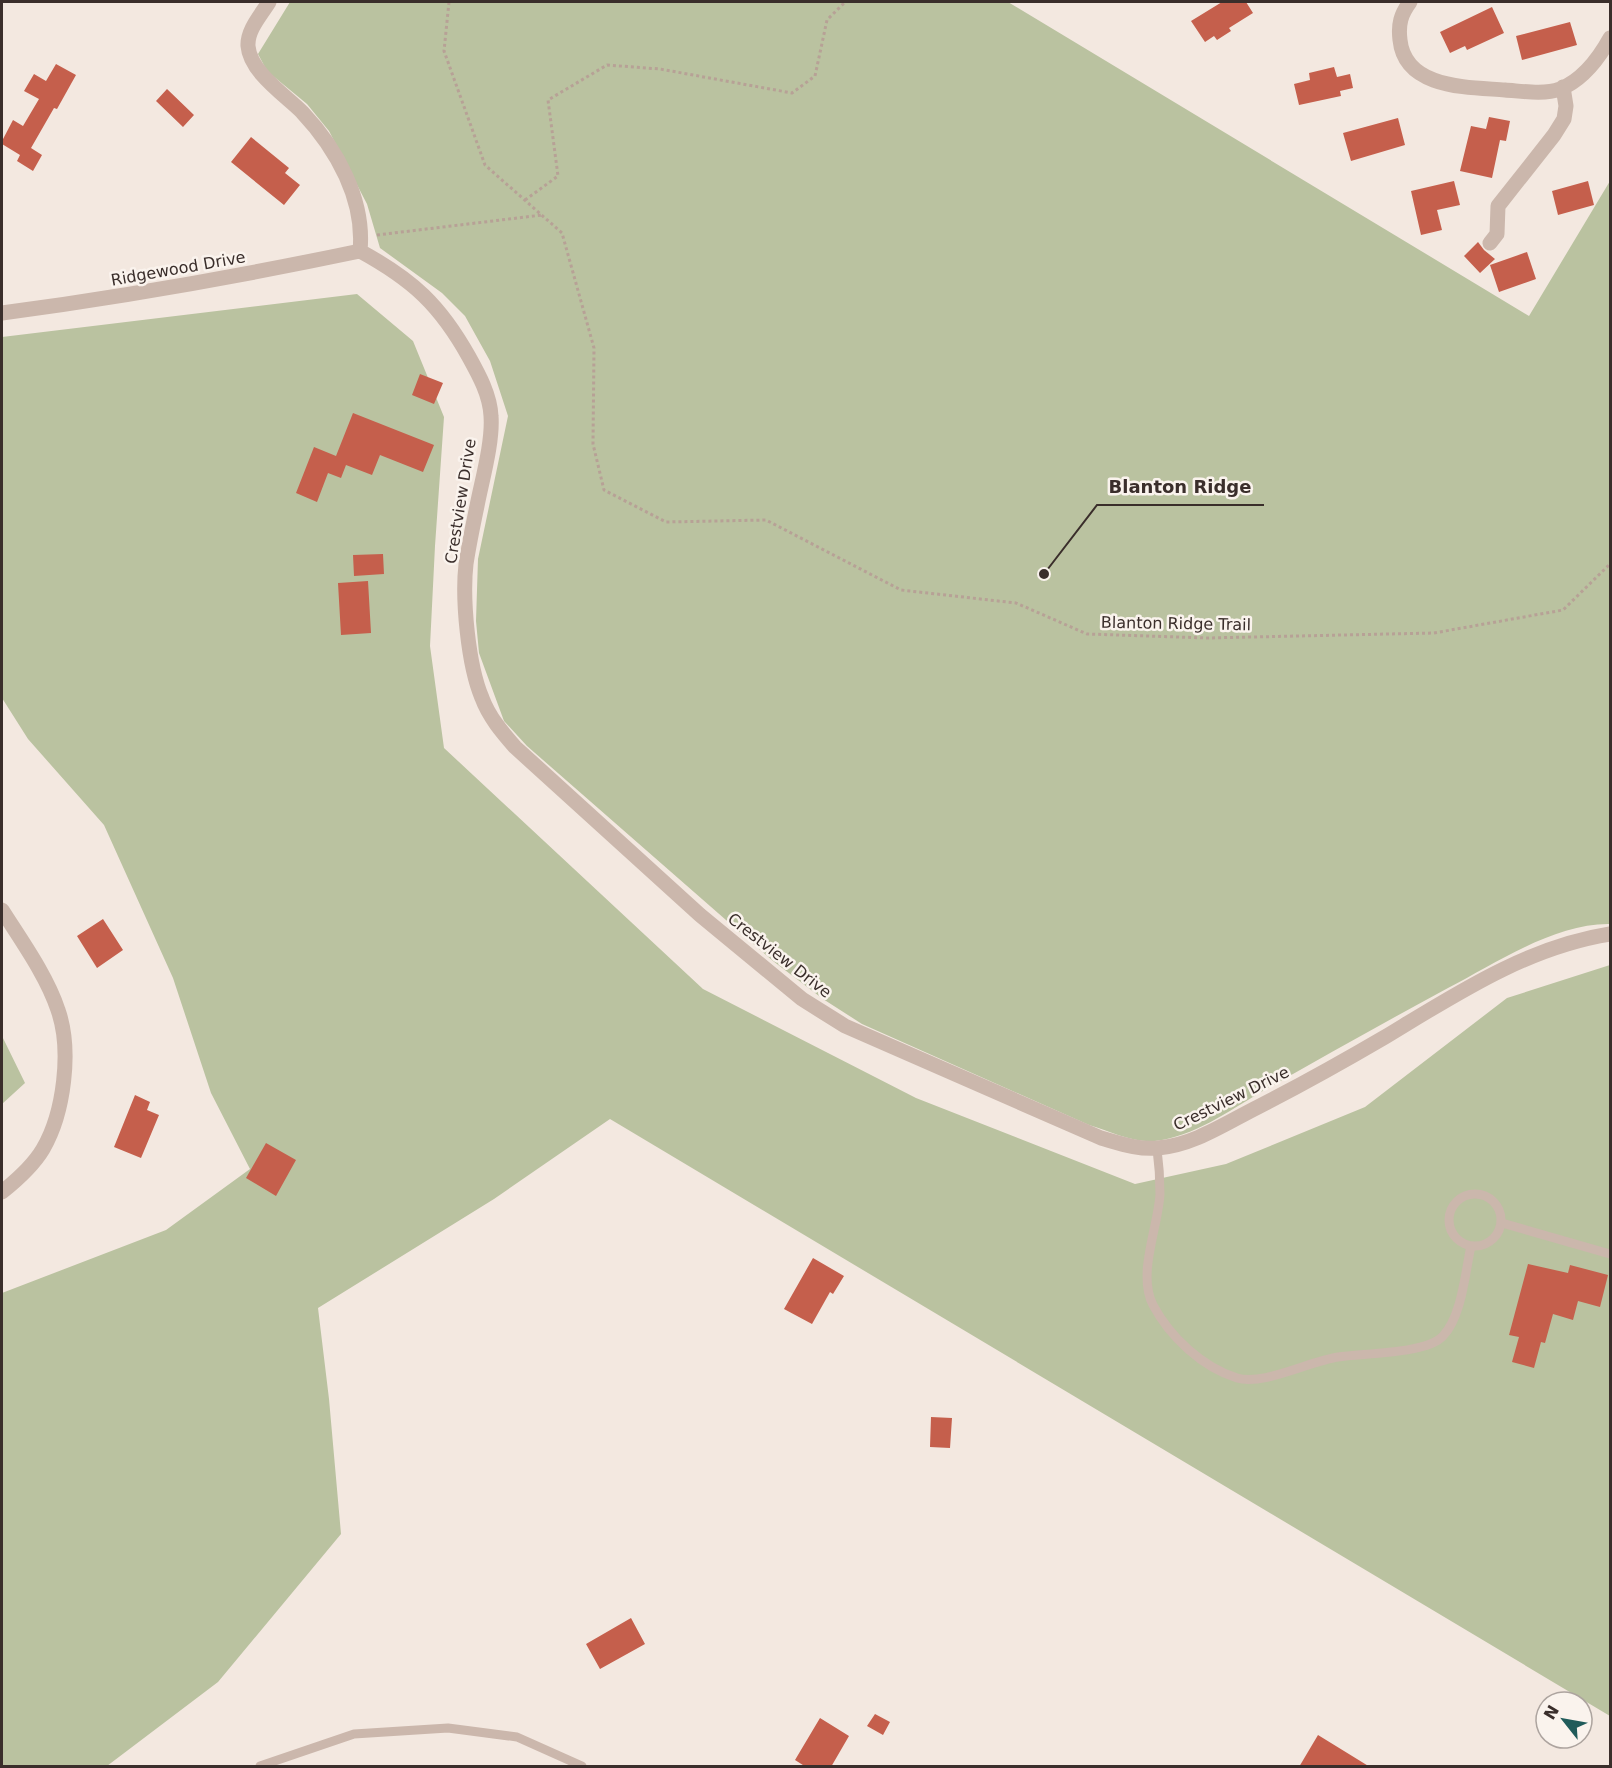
<svg xmlns="http://www.w3.org/2000/svg" width="1612" height="1768" font-family="'DejaVu Sans',sans-serif">
  <rect width="100%" height="100%" fill="#f3e8e0"/>
  <!-- green -->
  <path fill="#bac2a0" d="M290,2H1008L1529,316L1610,181V924C1555,923 1496,963 1448,988C1385,1022 1323,1057 1261,1092C1229,1111 1193,1137 1155,1141C1133,1143 1109,1131 1089,1125L862,1024L823,999L773,961L527,746L504,721L479,653L476,621L478,559L508,416L490,361L465,316L442,293L380,248L367,204L329,131L307,104L267,71L258,54Z
    M357,294L413,341L444,417L435,546L430,646L444,748L703,989L916,1098L1135,1184L1226,1164L1365,1107L1507,998L1610,965V1716L610,1119L494,1199L318,1308L329,1399L341,1534L218,1682L107,1766H2V1293L166,1230L250,1169L211,1093L173,978L104,825L28,739L2,698V337Z
    M2,1036L25,1083L2,1104Z"/>
  <!-- building -->
  <path fill="#c55f4c" d="M1222,2H1246L1253,13L1229,28L1231,31L1217,40L1214,36L1205,42L1191,21Z
    M1492,7L1504,33L1467,50L1465,46L1450,53L1440,32Z
    M1570,22L1577,45L1522,60L1516,36Z
    M56,64L76,75L57,109L54,108L31,148L42,155L33,171L17,161L20,155L2,144V141L13,120L23,126L39,99L24,91L34,74L46,81Z
    M1334,67L1337,77L1350,74L1353,88L1340,91L1341,96L1299,105L1294,84L1310,80L1309,73Z
    M167,89L194,115L183,127L156,101Z
    M1489,117L1510,121L1506,141L1500,140L1492,178L1460,171L1471,126L1486,129Z
    M1398,118L1405,145L1351,161L1343,133Z
    M251,137L289,168L285,173L300,185L284,205L231,162Z
    M1454,181L1460,205L1437,210L1442,230L1421,235L1411,191Z
    M1588,181L1594,205L1558,215L1552,191Z
    M1478,242L1484,250L1495,259L1480,273L1464,256Z
    M1527,252L1536,279L1499,292L1490,265Z
    M420,374L443,383L434,404L412,395Z
    M353,413L434,445L423,472L380,455L372,475L346,465L341,478L328,473L317,502L296,493L314,447L336,456Z
    M383,554L384,574L354,576L353,555Z
    M368,581L371,633L341,635L338,583Z
    M103,919L123,950L97,968L77,936Z
    M135,1095L150,1102L147,1110L159,1115L141,1158L114,1147Z
    M266,1143L296,1160L276,1196L246,1178Z
    M813,1258L844,1276L833,1294L830,1292L812,1324L784,1309Z
    M1528,1264L1568,1273L1570,1265L1608,1275L1600,1307L1578,1301L1573,1320L1553,1314L1545,1343L1541,1342L1534,1368L1512,1362L1519,1337L1509,1335Z
    M931,1417L952,1418L950,1448L930,1447Z
    M631,1618L645,1644L600,1669L586,1644Z
    M875,1714L890,1722L883,1735L867,1726Z
    M820,1718L849,1736L831,1767H806L795,1760Z
    M1318,1735L1370,1767H1299Z"/>
  <g fill="none" stroke-linecap="round" stroke-linejoin="round">
    <!-- path -->
    <path stroke="#b7a196" stroke-width="3" stroke-dasharray="3 3" stroke-linecap="butt" d="M449,2L444,51L485,165L562,233L594,348L593,444L604,490L666,522L766,520L901,590L1016,603L1087,634L1207,638L1434,633L1563,610L1610,564
      M525,200L558,176L548,100L607,65L660,69L792,93L815,76L827,20L845,2
      M377,235L542,215"/>
    <!-- service -->
    <path stroke="#cbb7ac" stroke-width="9" d="M1157,1149C1159,1164 1160,1179 1160,1194C1158,1228 1137,1274 1153,1305C1170,1337 1202,1367 1237,1378C1263,1386 1310,1361 1338,1357C1363,1353 1427,1354 1443,1336C1462,1316 1465,1273 1471,1246
      M1449 1220a26 26 0 1 1 52 0a26 26 0 1 1-52 0Z
      M1502,1223L1610,1254
      M260,1766L354,1734L448,1728L517,1737L582,1766"/>
    <!-- minor -->
    <path stroke="#cbb7ac" stroke-width="15" d="M269,2C261,15 247,30 248,46C250,72 285,95 302,112C337,149 365,200 360,251
      M1410,2C1401,14 1398,24 1400,40C1405,89 1468,87 1505,90C1521,91 1544,95 1560,89C1582,80 1599,58 1610,38
      M1490,243L1497,234L1498,206L1554,135L1564,119L1566,106L1563,87
      M360,251C413,280 440,305 469,357C479,375 490,395 491,416C493,442 482,480 477,506C473,525 469,544 466,564C462,599 468,665 482,698C489,717 502,732 515,747L700,915L802,999L845,1026L1101,1138C1119,1143 1138,1150 1158,1148C1194,1145 1226,1123 1258,1107C1301,1085 1344,1061 1385,1037C1456,994 1527,947 1610,934
      M2,313C122,297 241,276 360,251
      M2,910C21,940 47,976 58,1010C72,1050 64,1113 43,1149C33,1166 17,1180 2,1192"/>
  </g>
  <g text-anchor="middle" stroke-width="5" stroke-linejoin="round" paint-order="stroke">
    <!-- street labels -->
    <g font-size="16" fill="#3a2e2b" stroke="#faf3ed">
      <text transform="translate(178 268) rotate(-10)" y="6">Ridgewood Drive</text>
      <text transform="translate(460 501) rotate(-81)" y="6">Crestview Drive</text>
      <text transform="translate(1176 623) rotate(1)" y="6">Blanton Ridge Trail</text>
      <text transform="translate(780 955) rotate(38)" y="6">Crestview Drive</text>
      <text transform="translate(1231 1098) rotate(-26)" y="6">Crestview Drive</text>
    </g>
  </g>
  <!-- callouts -->
  <path fill="none" stroke="#3a2e2b" stroke-width="2" d="M1044 574L1097 505H1264"/>
  <circle fill="#3a2e2b" stroke="#faf3ed" stroke-width="2" cx="1044" cy="574" r="6"/>
  <g font-size="18" text-anchor="middle" font-weight="bold" fill="#3a2e2b" stroke="#faf3ed" stroke-width="5" stroke-linejoin="round" paint-order="stroke">
    <text x="1180" y="493">Blanton Ridge</text>
  </g>
  <!-- border -->
  <rect width="1612" height="1768" fill="none" stroke="#3a2e2b" stroke-width="6"/>
  <!-- north arrow -->
  <g transform="translate(1564 1720) rotate(301)"><circle r="28" fill="#faf3ed" stroke="#ada49f" stroke-width="1.5"/>
  <path d="M0-4.5L10 22L0 15L-10 22Z" fill="#205b5a"/>
  <text y="-9" font-size="16" font-weight="bold" text-anchor="middle" fill="#3a2e2b">N</text>
  </g>
</svg>
